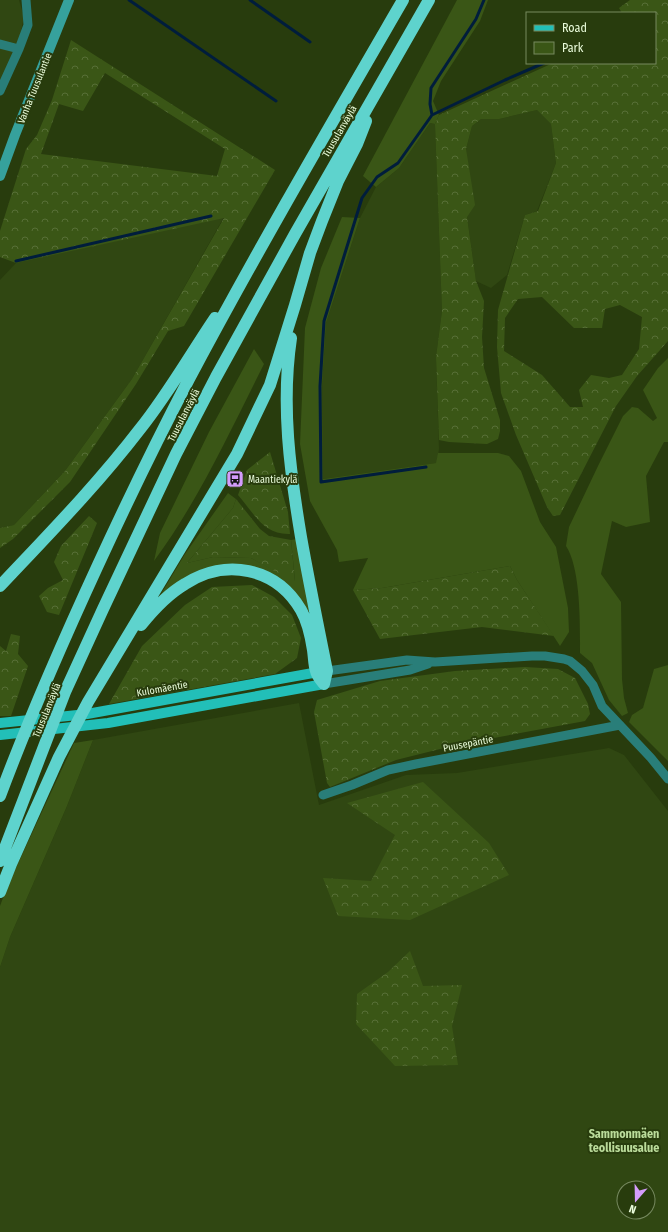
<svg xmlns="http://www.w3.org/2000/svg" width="668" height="1232" font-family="'Fira Sans Condensed',sans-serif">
  <defs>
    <pattern id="forest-crowns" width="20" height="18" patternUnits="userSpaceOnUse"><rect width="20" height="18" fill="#3a5616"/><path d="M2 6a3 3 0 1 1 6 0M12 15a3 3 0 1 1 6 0" fill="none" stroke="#576f37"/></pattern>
  </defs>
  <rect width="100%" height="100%" fill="#283c0d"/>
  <!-- built -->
  <path fill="#304712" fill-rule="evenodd" d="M0,0H19L24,17L20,36L0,84Z
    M537,110L551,124L556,163L537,211L525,215L507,275L491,288L476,281L467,217L466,149L472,126L481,119H499Z
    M430,123L435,124L442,311L436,357L439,449L437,463L323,479L322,387L326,323L360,218L376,187L399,168Z
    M224,217L132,379L65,471L14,525L0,528V280L16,263Z
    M299,703L319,805L406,775L457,773L609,748L624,755L668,811V1232H0V967L10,937L67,806L93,740ZM624,1188H648V1212H624Z"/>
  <!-- green -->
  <path fill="#3a5616" d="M457,0H488L480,21L441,81L433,101L439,115L435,124L430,123L399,168L376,187L363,176Z
    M342,217L360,218L326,323L322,387L323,479L436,463L438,453H498L509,456L521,471L540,522L556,547L568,608L569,632L560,646L517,580L510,566L382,588L353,590L368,558L339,562L337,550L310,501L300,444L305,328L321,268Z
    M254,349L264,364C230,431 199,500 154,561L160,533L209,432Z
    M668,358V442H664L646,476L650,522L626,527L612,521L601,574L621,602L622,679L624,698L628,713L622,716L609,700L592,663L580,653C580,625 581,569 566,546L569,527L598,466L623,416L632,407L638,408L653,421L657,418L643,390L658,368Z
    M228,493L236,499L233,508L187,563L213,557L251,558L295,581L291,540L297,539L311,611H307L294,593L226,565L155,604L185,554Z
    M668,665V761L629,722L632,715L643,708L654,669Z
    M93,740L67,806L10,937L0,967V906L7,887L74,743Z"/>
  <!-- forest -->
  <path fill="url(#forest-crowns)" fill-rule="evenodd" d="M630,0H668V341L637,376L616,406L560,515L553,516L547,507L516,435L501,393L497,347L498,310L525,215L538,211L556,163L551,124L537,110L499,119H481L472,126L466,149L475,205L467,217L476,281L484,301L482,337L484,368L500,420V431L498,439L487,444L449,442L439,440L436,357L442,311L435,124L439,115L553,63H655V13H622L619,8ZM542,297L574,328H602L605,309L620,305L642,317L639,349L622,375L609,378L591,375L579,390L583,407H570L542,375L504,351L505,318L518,299Z
    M71,40L275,170L184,326L168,331L136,384L70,482L13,539L0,548V528L14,525L65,471L132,379L224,218L16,263L0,257V231L26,149L37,135L52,100ZM105,73L225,149L217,176L41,154L59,104L83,111Z
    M270,452L288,512L290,534C263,535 254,513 238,495L247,470Z
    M236,499L260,529L269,536L291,540L295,582L251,558L213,557L187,563L233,508Z
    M89,516L97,523L59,615L47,612L39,596L48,588L63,580L54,562L61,546Z
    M510,566L517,580L554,636L482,627L380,639L353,590L382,588Z
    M252,585L274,597L292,615L301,638L297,658L275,674L109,704L142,646L185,605L212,587Z
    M11,634L20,636L18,654L28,666L11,716H0V646L6,651Z
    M525,667L558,669L575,678L588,704L590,714L585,721L456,745L396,760L330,787L327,783L314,712L317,700L380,681L455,671Z
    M423,782L489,843L509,875L410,920L338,916L323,878L371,881L395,835L347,803Z
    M410,951L423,986L462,985L452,1026L458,1065L395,1066L356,1024L357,994L388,972Z"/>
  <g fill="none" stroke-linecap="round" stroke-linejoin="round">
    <!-- stream -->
    <path stroke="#001d3c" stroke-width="3" d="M129,0L276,101
      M250,0L310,42
      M432,115L505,80L544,63
      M16,261L211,216
      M426,467L321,482L320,386L324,321L362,198L377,177L398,163L432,115L430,104L431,88L476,19L484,0"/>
    <!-- street -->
    <path stroke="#297e79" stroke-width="9" d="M0,44L19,49
      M0,91L19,49L28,25L26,0
      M327,671L407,660L435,662L532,656H545L564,659L570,661L582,671L593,685L602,706L651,758L668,779
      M324,684L410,670L428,664
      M323,795L352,785L388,770L416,764L620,725"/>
    <!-- secondary -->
    <path stroke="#36a19c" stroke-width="10" d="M0,176L15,135L69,0"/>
    <!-- primary -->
    <path stroke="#22bfb8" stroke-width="10" d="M0,723L87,714L324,671
      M0,735L108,723L324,684"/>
    <!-- highway -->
    <path stroke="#5ed3cd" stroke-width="12" d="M291,338C281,405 290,471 301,537C309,582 318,626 327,671L324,684
      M0,586C48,535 97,485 140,429C168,394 190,355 215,318
      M141,625C153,610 168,594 185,584C225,558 276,567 301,610C308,622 311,637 313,650C314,657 314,665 316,671C317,676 321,680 324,684
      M0,796C29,718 63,641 98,565C127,502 157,440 189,379C257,251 330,126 403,0
      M0,861L65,692L103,609L176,454L216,377L295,234L429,0
      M0,892L11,864L59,757L88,702L237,454L270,385L295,305L310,253L322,221L338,181L357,144L366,121"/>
  </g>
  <!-- icons -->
  <defs>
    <symbol id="bus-square" viewBox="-11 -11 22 22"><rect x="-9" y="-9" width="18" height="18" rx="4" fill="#d49cfc" stroke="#283c0d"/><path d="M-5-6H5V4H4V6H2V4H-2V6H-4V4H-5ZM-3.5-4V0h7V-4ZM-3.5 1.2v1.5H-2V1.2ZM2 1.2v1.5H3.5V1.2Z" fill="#111"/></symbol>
  </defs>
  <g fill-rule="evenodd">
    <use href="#bus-square" x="225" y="469" width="20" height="20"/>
  </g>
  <g text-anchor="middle" stroke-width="4" stroke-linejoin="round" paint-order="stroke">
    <!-- street labels -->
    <g font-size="10" fill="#eafcdb" stroke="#283c0d">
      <text transform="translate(34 88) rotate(-68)" y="4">Vanha Tuusulantie</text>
      <text transform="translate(339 131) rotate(-60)" y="4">Tuusulanväylä</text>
      <text transform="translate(183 415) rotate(-63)" y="4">Tuusulanväylä</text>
      <text transform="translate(162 688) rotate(-10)" y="4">Kulomäentie</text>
      <text transform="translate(46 710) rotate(-68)" y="4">Tuusulanväylä</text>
      <text transform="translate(468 743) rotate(-11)" y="4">Puusepäntie</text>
    </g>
    <!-- poi labels -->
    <g font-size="10" fill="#eafcdb" stroke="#283c0d" text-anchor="start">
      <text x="248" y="483">Maantiekylä</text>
    </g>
    <!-- quarter labels -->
    <g font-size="12" font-weight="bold" fill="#bbdc9b" stroke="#283c0d">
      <text x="624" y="1138">Sammonmäen<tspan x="624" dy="14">teollisuusalue</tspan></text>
    </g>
  </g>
  <!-- legend -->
  <rect x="526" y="12" width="130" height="52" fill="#283c0d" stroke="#76895f"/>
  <rect x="534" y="25" width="20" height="6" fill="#22bfb8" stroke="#76895f"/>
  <text x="562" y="32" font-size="12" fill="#eafcdb">Road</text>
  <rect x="534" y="42" width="20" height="12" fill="#3a5616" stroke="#76895f"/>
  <text x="562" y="52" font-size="12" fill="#eafcdb">Park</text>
  <!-- north arrow -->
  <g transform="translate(636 1200) rotate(200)"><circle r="19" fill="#283c0d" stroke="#76895f"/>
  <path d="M0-3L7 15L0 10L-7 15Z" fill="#d49cfc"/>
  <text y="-6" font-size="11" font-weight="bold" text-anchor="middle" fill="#eafcdb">N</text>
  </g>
</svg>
